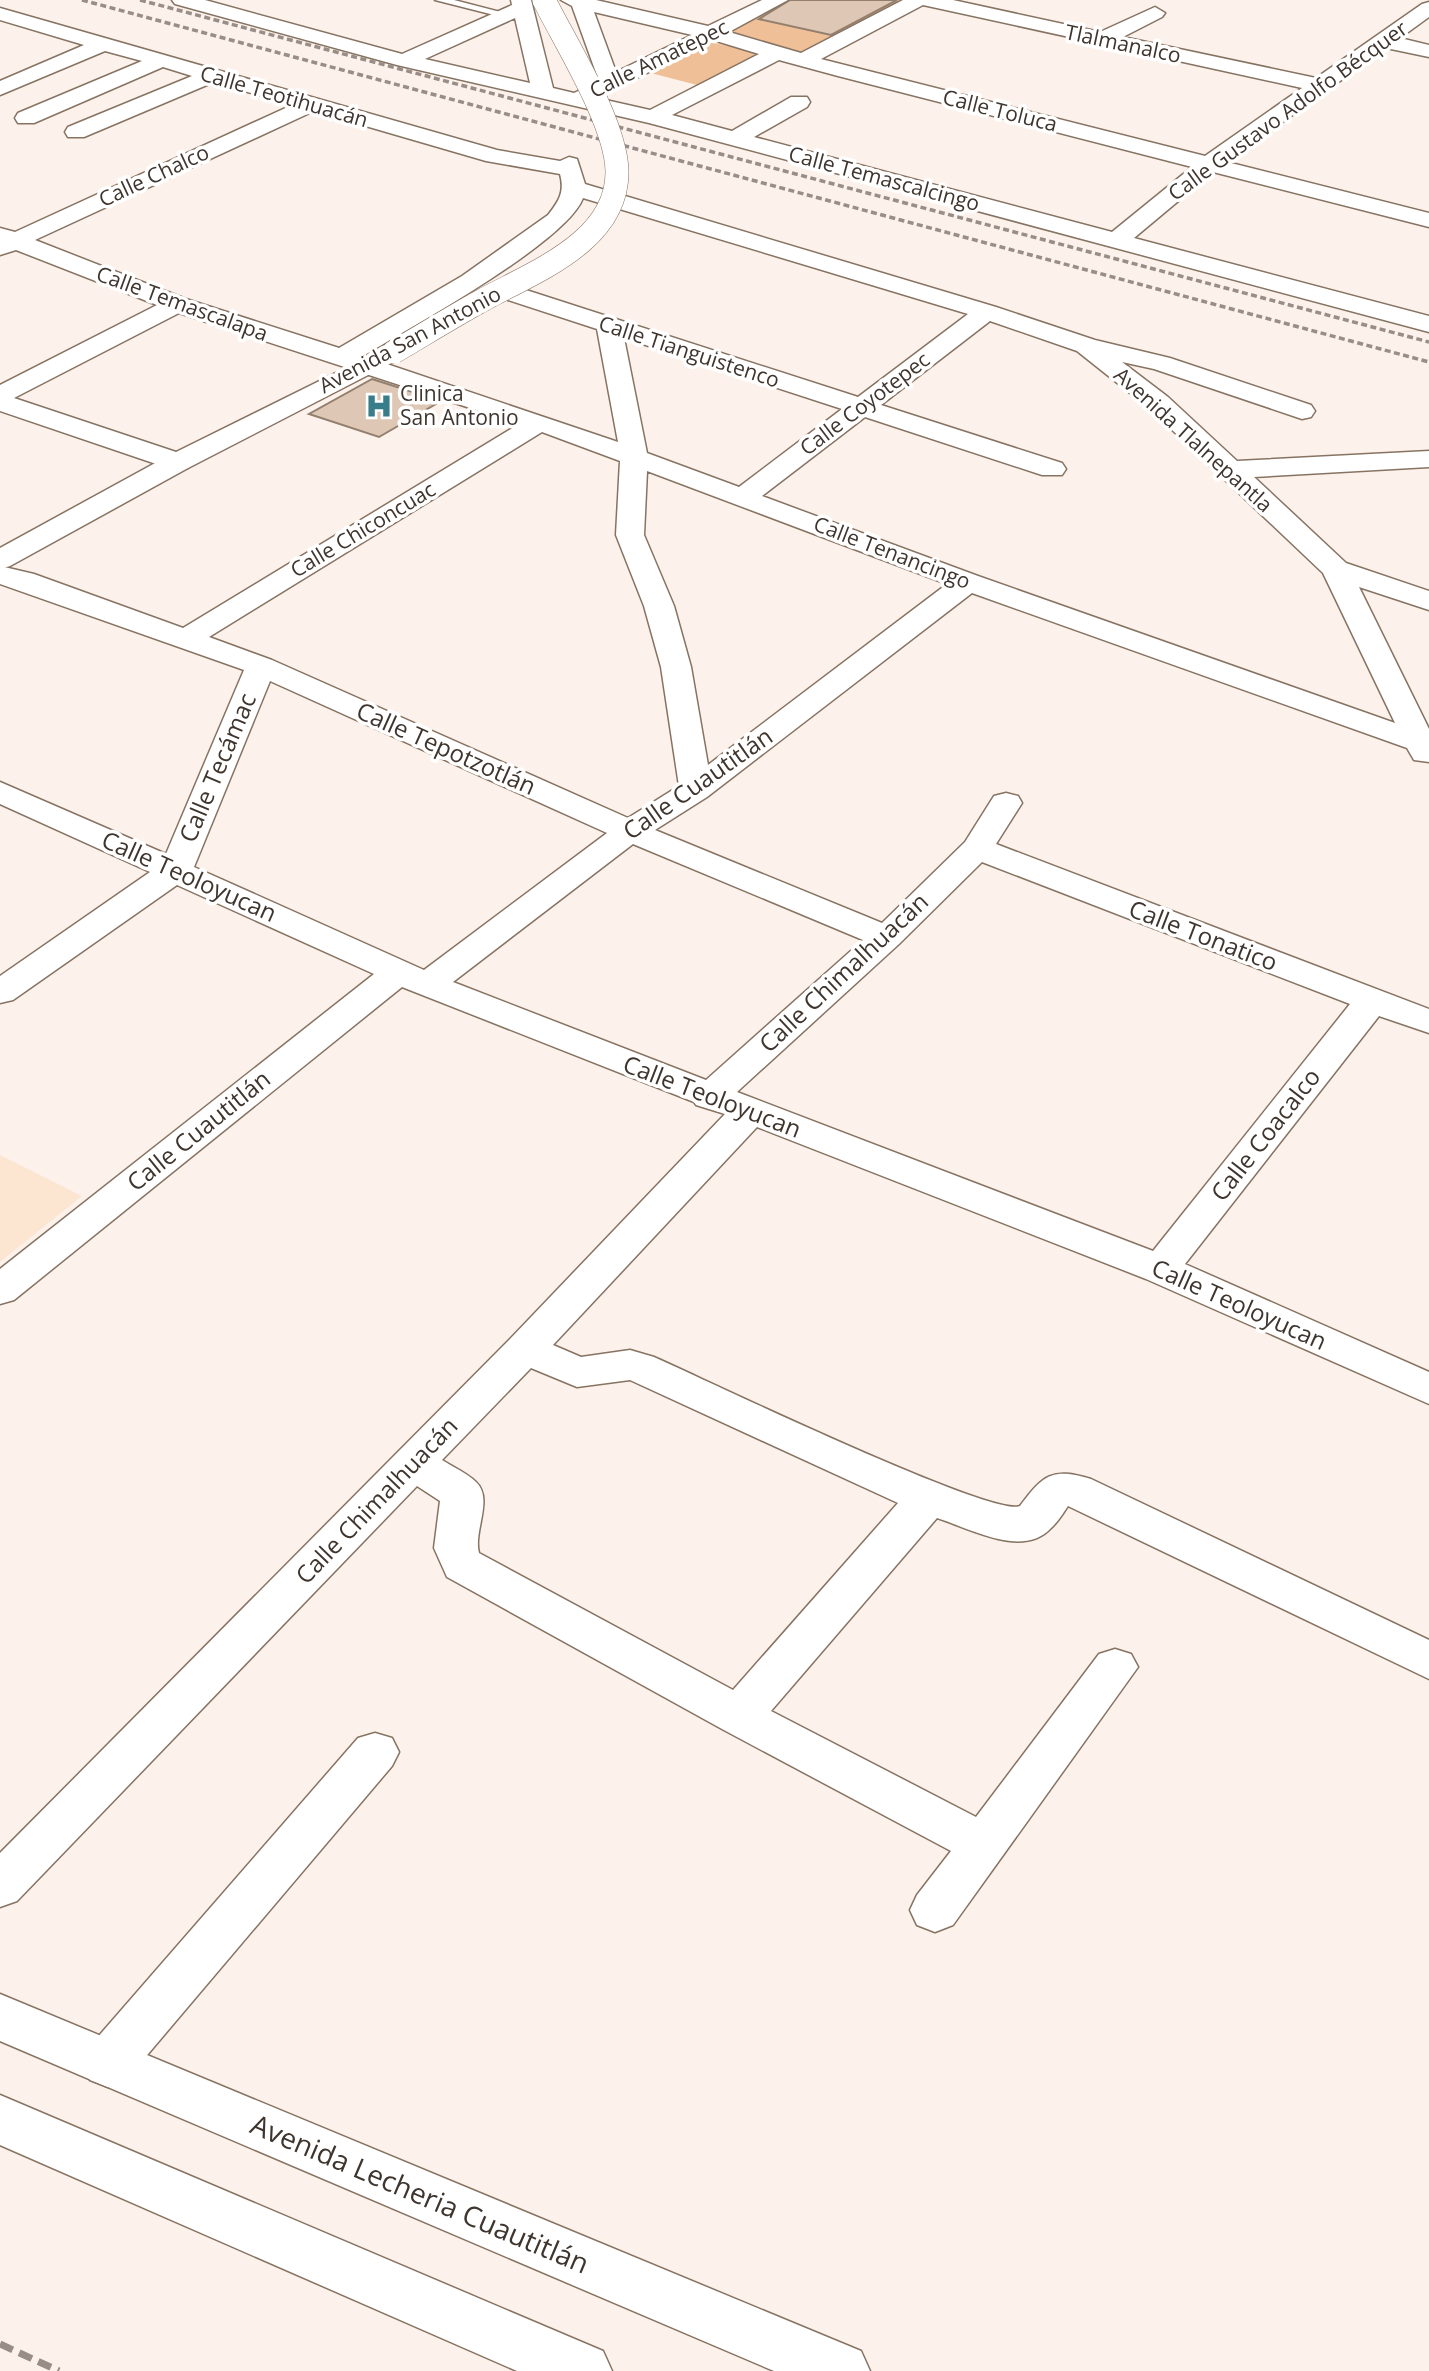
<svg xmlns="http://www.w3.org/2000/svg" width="1429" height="2371" font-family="'Open Sans',sans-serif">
  <rect width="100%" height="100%" fill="#fcf2eb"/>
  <!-- built -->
  <path fill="#fce5d1" d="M0,1155L82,1196L0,1262Z"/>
  <!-- green -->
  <path fill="#efbf97" d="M780,0H909L799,59L717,32Z
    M700,40L752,51L756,59L705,87L639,70Z"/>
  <!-- building -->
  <path fill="#dec7b5" stroke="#937f6d" stroke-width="2" d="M790,0H897L831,35L759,19Z
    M372,379L441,401L379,437L309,414Z"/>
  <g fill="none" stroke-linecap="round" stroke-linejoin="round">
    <defs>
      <path id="lane" d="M435,0H454L512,15L506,18Z"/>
      <path id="street" d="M172,0H205L402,54L512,5L511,0H531L553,88L574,93L599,81L572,6L561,0H596L708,26L762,0H788L729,32L801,53L903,0H953L1100,32L1155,7L1165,13L1162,17L1123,37L1316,78L1422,4L1429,2V17L1400,38L1429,45V57L1386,48L1227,162L1429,213V227L1213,172L1134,238L1429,316V332L649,123L397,65L175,4ZM923,5L1302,88L1205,156L821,59ZM594,12L692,35L616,72ZM515,18L530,83L425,59ZM713,40L759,54L650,110L597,98ZM779,60L838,76L1192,167L1112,232L754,137L807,107L810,102L807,97H791L732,131L672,115Z
        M0,8L497,150L560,161L569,157L577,159L585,184L996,307L1095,340L1170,358L1311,405L1315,411L1311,417L1302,419L1154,369L1122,362L1168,397L1237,461L1429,451V467L1254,477L1346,563L1429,591V610L1359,587L1429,729V762L1414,760L1407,748L972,593L707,797L655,830L882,923L965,842L994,796L1006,793L1018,796L1022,803L996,844L1429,1009V1033L1379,1016L1185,1264L1429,1372V1404L1146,1279L757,1127L553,1345L581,1357L630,1350L654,1357C700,1377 992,1518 1020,1506C1043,1475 1052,1467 1091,1479L1429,1640V1679L1068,1506C1063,1513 1058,1522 1051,1528C1023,1559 969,1528 937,1518L771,1711L976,1817L1099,1654L1115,1649L1131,1654L1138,1667L953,1925L935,1932L917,1925L910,1910L917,1895L951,1851L722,1729L447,1577L434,1548L440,1501L417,1486L17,1901L0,1907V1853L510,1339L725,1114L696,1105L694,1102L402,987L14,1300L0,1304V1269L374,974L177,885L13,1000L0,1003V976L150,872L0,804V782L166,854L244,670L0,584V566L34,574L183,628L519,424L179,313L14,398L188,456L192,462L188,468H168L0,411V385L157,305L16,250L0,255V228L15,232L292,105L214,82L84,137H68L65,132L68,127L192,76L163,67L34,123H18L15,118L18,113L142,61L105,51L0,95V81L84,45L0,20ZM314,111L486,161L560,174C565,192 559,201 548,215L462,276L339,348L186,299L35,240ZM583,198L968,314L858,397L526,290H508L505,295L508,300L597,329L618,442L363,356C409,328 566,243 583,198ZM990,321L1077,351L1150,409L1323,573L1395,723L978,576L762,496L865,417L1042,475H1062L1066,469L1062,463L881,405ZM624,338L842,409L739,487L647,453ZM542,432L620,461L616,535L644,606L661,667L679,786L628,818L272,660L209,637ZM647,471L947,584L708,765L691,667L674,606L644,535ZM270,681L607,833L424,970L194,867ZM633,844L863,940L706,1080L453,982ZM982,862L1350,1004L1153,1251L737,1092L899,944ZM531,1368L577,1387L630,1380L898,1503L733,1690L479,1553C473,1531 494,1499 476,1482C467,1473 453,1467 442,1460Z
        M375,1733L392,1738L399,1752L392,1766L126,2080L108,2087L90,2080L82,2063L90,2046L358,1738Z"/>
      <path id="secondary" d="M394,344L403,347L407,352L403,357L188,468L10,566L0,569V548L168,456Z
        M0,1994L861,2351L870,2371H774L0,2041Z
        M0,2095L603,2351L612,2371H517L0,2145Z"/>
    </defs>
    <!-- lane casing -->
    <use href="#lane" stroke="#877362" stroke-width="3"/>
    <!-- street casing -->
    <use href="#street" stroke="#877362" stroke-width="3"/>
    <!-- secondary casing -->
    <use href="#secondary" stroke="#877362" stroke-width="3"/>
    <!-- lane -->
    <use href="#lane" fill="#fff" fill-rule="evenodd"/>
    <!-- street -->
    <use href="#street" fill="#fff" fill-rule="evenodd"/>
    <!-- secondary -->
    <use href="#secondary" fill="#fff" fill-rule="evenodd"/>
    <!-- rail-far1 -->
    <path stroke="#988e87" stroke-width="3.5" stroke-dasharray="6 3.5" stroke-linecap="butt" d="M82,0L1429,362
      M140,0L1429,342"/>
    <!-- rail -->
    <path stroke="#988e87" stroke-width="7" stroke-dasharray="14 7" stroke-linecap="butt" d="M0,2344L59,2371"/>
    <defs>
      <path id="secondary-bridge" d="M394,352C423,335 452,317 481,301C533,272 618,242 617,171C616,123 566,44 544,0"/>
    </defs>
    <!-- secondary-bridge casing -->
    <use href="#secondary-bridge" stroke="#877362" stroke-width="24" stroke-linecap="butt"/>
    <!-- secondary-bridge -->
    <use href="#secondary-bridge" stroke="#fff" stroke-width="23"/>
  </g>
  <!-- icons -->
  <defs>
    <symbol id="hospital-bare" viewBox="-9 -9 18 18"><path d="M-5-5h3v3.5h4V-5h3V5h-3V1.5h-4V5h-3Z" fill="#387d8a" stroke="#fff" stroke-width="2.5" paint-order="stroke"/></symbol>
  </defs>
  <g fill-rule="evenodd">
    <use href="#hospital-bare" x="360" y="387" width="38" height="38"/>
  </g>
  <g text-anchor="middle" stroke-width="7" stroke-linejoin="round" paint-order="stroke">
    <!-- far-street labels -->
    <g font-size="21" fill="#3e352e" stroke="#fff">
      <text transform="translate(1123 44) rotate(12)" y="7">Tlalmanalco</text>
      <text transform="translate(659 59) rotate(-26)" y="7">Calle Amatepec</text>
      <text transform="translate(284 97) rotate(16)" y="7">Calle Teotihuacán</text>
      <text transform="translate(1000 111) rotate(14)" y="7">Calle Toluca</text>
      <text transform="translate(1288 111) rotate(-36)" y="7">Calle Gustavo Adolfo Bécquer</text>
      <text transform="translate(154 176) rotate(-25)" y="7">Calle Chalco</text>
      <text transform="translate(884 179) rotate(15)" y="7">Calle Temascalcingo</text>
      <text transform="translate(182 304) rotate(20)" y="7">Calle Temascalapa</text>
      <text transform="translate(410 340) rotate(-28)" y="7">Avenida San Antonio</text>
      <text transform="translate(689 352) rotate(18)" y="7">Calle Tianguistenco</text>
      <text transform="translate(865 404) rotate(-37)" y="7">Calle Coyotepec</text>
      <text transform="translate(1193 440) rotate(42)" y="7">Avenida Tlalnepantla</text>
      <text transform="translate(363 530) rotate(-31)" y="7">Calle Chiconcuac</text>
      <text transform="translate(892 553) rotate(21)" y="7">Calle Tenancingo</text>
    </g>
    <!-- far-poi labels -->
    <g font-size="21" fill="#3e352e" stroke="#fff" text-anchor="start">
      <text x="400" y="401">Clinica<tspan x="400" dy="24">San Antonio</tspan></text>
    </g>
    <!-- street labels -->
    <g font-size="24" fill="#3e352e" stroke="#fff">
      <text transform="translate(446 749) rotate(24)" y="8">Calle Tepotzotlán</text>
      <text transform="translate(218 768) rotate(-67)" y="8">Calle Tecámac</text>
      <text transform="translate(698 784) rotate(-35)" y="8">Calle Cuautitlán</text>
      <text transform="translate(189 877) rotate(24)" y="8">Calle Teoloyucan</text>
      <text transform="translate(1203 936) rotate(21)" y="8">Calle Tonatico</text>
      <text transform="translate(844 973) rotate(-43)" y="8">Calle Chimalhuacán</text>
      <text transform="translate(712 1097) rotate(21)" y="8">Calle Teoloyucan</text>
      <text transform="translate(199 1131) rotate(-39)" y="8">Calle Cuautitlán</text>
      <text transform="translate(1266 1135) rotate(-52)" y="8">Calle Coacalco</text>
      <text transform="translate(1239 1305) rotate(24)" y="8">Calle Teoloyucan</text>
      <text transform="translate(377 1501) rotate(-46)" y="8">Calle Chimalhuacán</text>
    </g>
    <!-- near-street labels -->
    <g font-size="28" fill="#3e352e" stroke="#fff">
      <text transform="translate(420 2194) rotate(23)" y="10">Avenida Lecheria Cuautitlán</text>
    </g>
  </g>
</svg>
